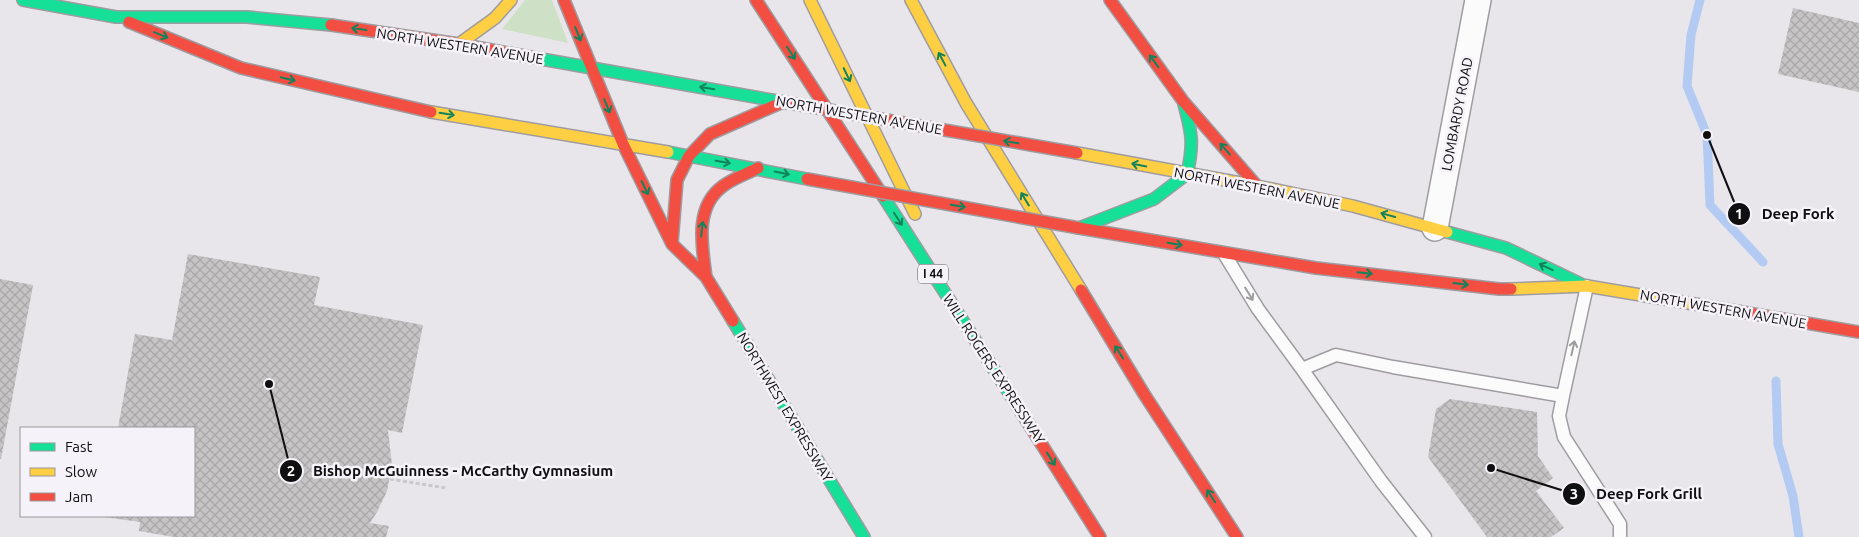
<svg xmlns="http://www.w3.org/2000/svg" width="1859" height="537" font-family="Ubuntu,sans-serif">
  <defs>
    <pattern id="building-cross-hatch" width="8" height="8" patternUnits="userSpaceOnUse" patternTransform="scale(1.25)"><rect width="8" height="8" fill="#c6c4c5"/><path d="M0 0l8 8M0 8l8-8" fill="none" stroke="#a9a7a8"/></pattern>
  </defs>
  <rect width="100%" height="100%" fill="#e9e6eb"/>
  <!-- green -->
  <path fill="#cee0c6" d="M525,0H552L568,43L502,29Z"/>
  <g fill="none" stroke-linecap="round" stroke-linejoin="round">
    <!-- stream -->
    <path stroke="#b3cbf3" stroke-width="9" d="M1700,0L1691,35L1687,86L1707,135L1710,205L1763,262
      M1776,381L1778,444L1793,496L1799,537"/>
  </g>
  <!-- building -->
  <path fill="url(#building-cross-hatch)" d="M1793,8L1859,23V92L1778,74Z
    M188,254L320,277L314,305L423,325L402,433L388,430L392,465L387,491L377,512L370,523L389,526L386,537H174L139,531L140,522L104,517L194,516V428H118L135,334L172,340Z
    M0,279L33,285L1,459H0Z
    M1450,399L1537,412L1538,456L1553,478L1536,491L1564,528L1551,537H1487L1428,457L1436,409Z"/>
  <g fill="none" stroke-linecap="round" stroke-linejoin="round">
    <defs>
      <path id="lane" d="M1225,255L1258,309L1302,369L1381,481L1425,537
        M1302,369L1336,355L1393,367L1563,396L1559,416L1564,437L1620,524V537
        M1563,396L1587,286"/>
      <path id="street" d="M1435,228L1478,0"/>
      <path id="fast" d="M23,0L116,17H247L331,25
        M530,57L783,102
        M668,152L807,179
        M883,196L1025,418
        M1079,228L1154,199L1187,174C1194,144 1192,134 1184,104
        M1447,232L1506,248L1581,284
        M733,321L864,537"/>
      <path id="slow" d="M810,0L915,214
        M911,0L966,103L1081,290
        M459,44L495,18L511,0
        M431,112L668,152
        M1077,153L1257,186L1353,206L1447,232
        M1511,289L1587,286L1736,311"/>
      <path id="jam" d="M564,0L623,144
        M756,0L883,196
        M1110,0L1183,101L1257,186
        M129,22L241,68L431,112
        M331,25L459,44L530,57
        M623,144L672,244L706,277L733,321
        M1079,228L1316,268L1499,289H1511
        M672,243L677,180L689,156L710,134L783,102
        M706,277C702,246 694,207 723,186C734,178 746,174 758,168
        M1081,290L1144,394L1237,537
        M1736,311L1859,332
        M1025,418L1100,537"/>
    </defs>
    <!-- lane casing -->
    <use href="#lane" stroke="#9e9ca0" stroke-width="15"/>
    <!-- street casing -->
    <use href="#street" stroke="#9e9ca0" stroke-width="28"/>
    <!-- fast casing -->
    <use href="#fast" stroke="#9e9ca0" stroke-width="14"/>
    <!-- slow casing -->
    <use href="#slow" stroke="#9e9ca0" stroke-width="14"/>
    <!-- jam casing -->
    <use href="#jam" stroke="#9e9ca0" stroke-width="14"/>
    <!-- path -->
    <path stroke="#c9c8c9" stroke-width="3" stroke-dasharray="4 2.5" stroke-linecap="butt" d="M390,479L446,488"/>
    <!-- lane -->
    <use href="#lane" stroke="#fcfbfc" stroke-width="12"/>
    <!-- street -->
    <use href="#street" stroke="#fcfbfc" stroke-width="25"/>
    <!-- fast -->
    <use href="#fast" stroke="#16e098" stroke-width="11"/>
    <!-- slow -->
    <use href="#slow" stroke="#ffcf43" stroke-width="11"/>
    <!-- jam -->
    <use href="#jam" stroke="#f24e42" stroke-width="11"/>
    <defs>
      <path id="jam-bridge" d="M783,102L1077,153
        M807,179L1079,228"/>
    </defs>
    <!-- jam-bridge casing -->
    <use href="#jam-bridge" stroke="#9e9ca0" stroke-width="14" stroke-linecap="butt"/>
    <!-- jam-bridge -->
    <use href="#jam-bridge" stroke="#f24e42" stroke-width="11"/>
  </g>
  <!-- one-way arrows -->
  <defs><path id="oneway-shaft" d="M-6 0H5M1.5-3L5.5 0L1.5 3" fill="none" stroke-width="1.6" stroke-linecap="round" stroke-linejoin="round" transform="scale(1.25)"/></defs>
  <g stroke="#13825b">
    <use href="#oneway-shaft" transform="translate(359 29) rotate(-172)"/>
    <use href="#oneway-shaft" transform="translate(578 34) rotate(68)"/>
    <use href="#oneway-shaft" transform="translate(161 35) rotate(22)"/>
    <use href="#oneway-shaft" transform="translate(791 53) rotate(57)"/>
    <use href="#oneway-shaft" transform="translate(942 59) rotate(-118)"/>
    <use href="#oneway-shaft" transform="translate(1154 61) rotate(-126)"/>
    <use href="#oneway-shaft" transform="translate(847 75) rotate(64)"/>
    <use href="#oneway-shaft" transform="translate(288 79) rotate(13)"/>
    <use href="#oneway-shaft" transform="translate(707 88) rotate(-170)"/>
    <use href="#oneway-shaft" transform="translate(607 106) rotate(67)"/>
    <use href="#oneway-shaft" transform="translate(447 114) rotate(10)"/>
    <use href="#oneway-shaft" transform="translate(1011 142) rotate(-170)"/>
    <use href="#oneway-shaft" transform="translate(1225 149) rotate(-131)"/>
    <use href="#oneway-shaft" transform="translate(723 162) rotate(10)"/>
    <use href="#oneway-shaft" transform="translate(1139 165) rotate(-169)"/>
    <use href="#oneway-shaft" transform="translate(782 173) rotate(12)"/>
    <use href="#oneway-shaft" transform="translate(645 188) rotate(64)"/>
    <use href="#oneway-shaft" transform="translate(1025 199) rotate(-121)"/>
    <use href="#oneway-shaft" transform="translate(958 206) rotate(10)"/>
    <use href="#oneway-shaft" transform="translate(1388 215) rotate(-165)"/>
    <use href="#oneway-shaft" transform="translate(898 219) rotate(57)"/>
    <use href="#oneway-shaft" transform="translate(702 229) rotate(-83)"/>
    <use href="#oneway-shaft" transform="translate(1175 244) rotate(10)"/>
    <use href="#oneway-shaft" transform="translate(1546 267) rotate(-155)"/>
    <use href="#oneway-shaft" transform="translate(1365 273) rotate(6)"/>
    <use href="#oneway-shaft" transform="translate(1461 284) rotate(7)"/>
    <use href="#oneway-shaft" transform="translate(1119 352) rotate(-122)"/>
    <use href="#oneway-shaft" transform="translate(1051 459) rotate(58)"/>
    <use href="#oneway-shaft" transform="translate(1211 496) rotate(-123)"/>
  </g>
  <g stroke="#9d9c9e">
    <use href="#oneway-shaft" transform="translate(1249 294) rotate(59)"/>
    <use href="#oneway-shaft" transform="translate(1573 348) rotate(-77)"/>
  </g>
  <g text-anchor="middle" stroke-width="5" stroke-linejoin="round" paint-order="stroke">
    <!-- shield labels -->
    <rect fill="#f6f2f9" stroke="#545256" stroke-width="1" x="918" y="264.5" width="30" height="19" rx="4"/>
    <g font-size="12" font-weight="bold" fill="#0f0e10">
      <text x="933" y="278">I 44</text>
    </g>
    <!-- street labels -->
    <g font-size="14" fill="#0f0e10" stroke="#f6f2f9">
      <text transform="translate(460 46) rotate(9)" y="5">NORTH WESTERN AVENUE</text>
      <text transform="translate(1457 114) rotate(-79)" y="5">LOMBARDY ROAD</text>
      <text transform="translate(859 115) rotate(10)" y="5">NORTH WESTERN AVENUE</text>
      <text transform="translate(1257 188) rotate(11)" y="5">NORTH WESTERN AVENUE</text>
      <text transform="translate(1723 309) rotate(10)" y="5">NORTH WESTERN AVENUE</text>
      <text transform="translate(994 369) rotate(57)" y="5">WILL ROGERS EXPRESSWAY</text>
      <text transform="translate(785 407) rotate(59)" y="5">NORTHWEST EXPRESSWAY</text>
    </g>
  </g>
  <!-- callouts -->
  <path fill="none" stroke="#0f0e10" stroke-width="2" d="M1707 135L1739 214M269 384L291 471M1491 468L1574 494"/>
  <g fill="#0f0e10" stroke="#f6f2f9" stroke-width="2">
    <circle cx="1707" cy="135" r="5"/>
    <circle cx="269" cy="384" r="5"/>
    <circle cx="1491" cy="468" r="5"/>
    <circle cx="1739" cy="214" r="12"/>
    <circle cx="291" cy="471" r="12"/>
    <circle cx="1574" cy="494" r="12"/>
  </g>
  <g font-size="15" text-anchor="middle" font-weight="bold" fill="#fff">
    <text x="1739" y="219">1</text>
    <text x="291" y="476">2</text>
    <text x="1574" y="499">3</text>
  </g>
  <g font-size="15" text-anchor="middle" font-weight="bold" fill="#0f0e10" stroke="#f6f2f9" stroke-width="5" stroke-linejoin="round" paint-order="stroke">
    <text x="1798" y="219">Deep Fork</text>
    <text x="463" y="476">Bishop McGuinness - McCarthy Gymnasium</text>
    <text x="1649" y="499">Deep Fork Grill</text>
  </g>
  <!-- legend -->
  <rect x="20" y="427" width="175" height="90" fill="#f6f2f9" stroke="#9a979c"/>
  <rect x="30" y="443" width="25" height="8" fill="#16e098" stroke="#9a979c"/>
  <text x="65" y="452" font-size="15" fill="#0f0e10">Fast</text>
  <rect x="30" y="468" width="25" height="8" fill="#ffcf43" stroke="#9a979c"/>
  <text x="65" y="477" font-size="15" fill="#0f0e10">Slow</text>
  <rect x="30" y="493" width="25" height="8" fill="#f24e42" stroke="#9a979c"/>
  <text x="65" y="502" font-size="15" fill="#0f0e10">Jam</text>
</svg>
